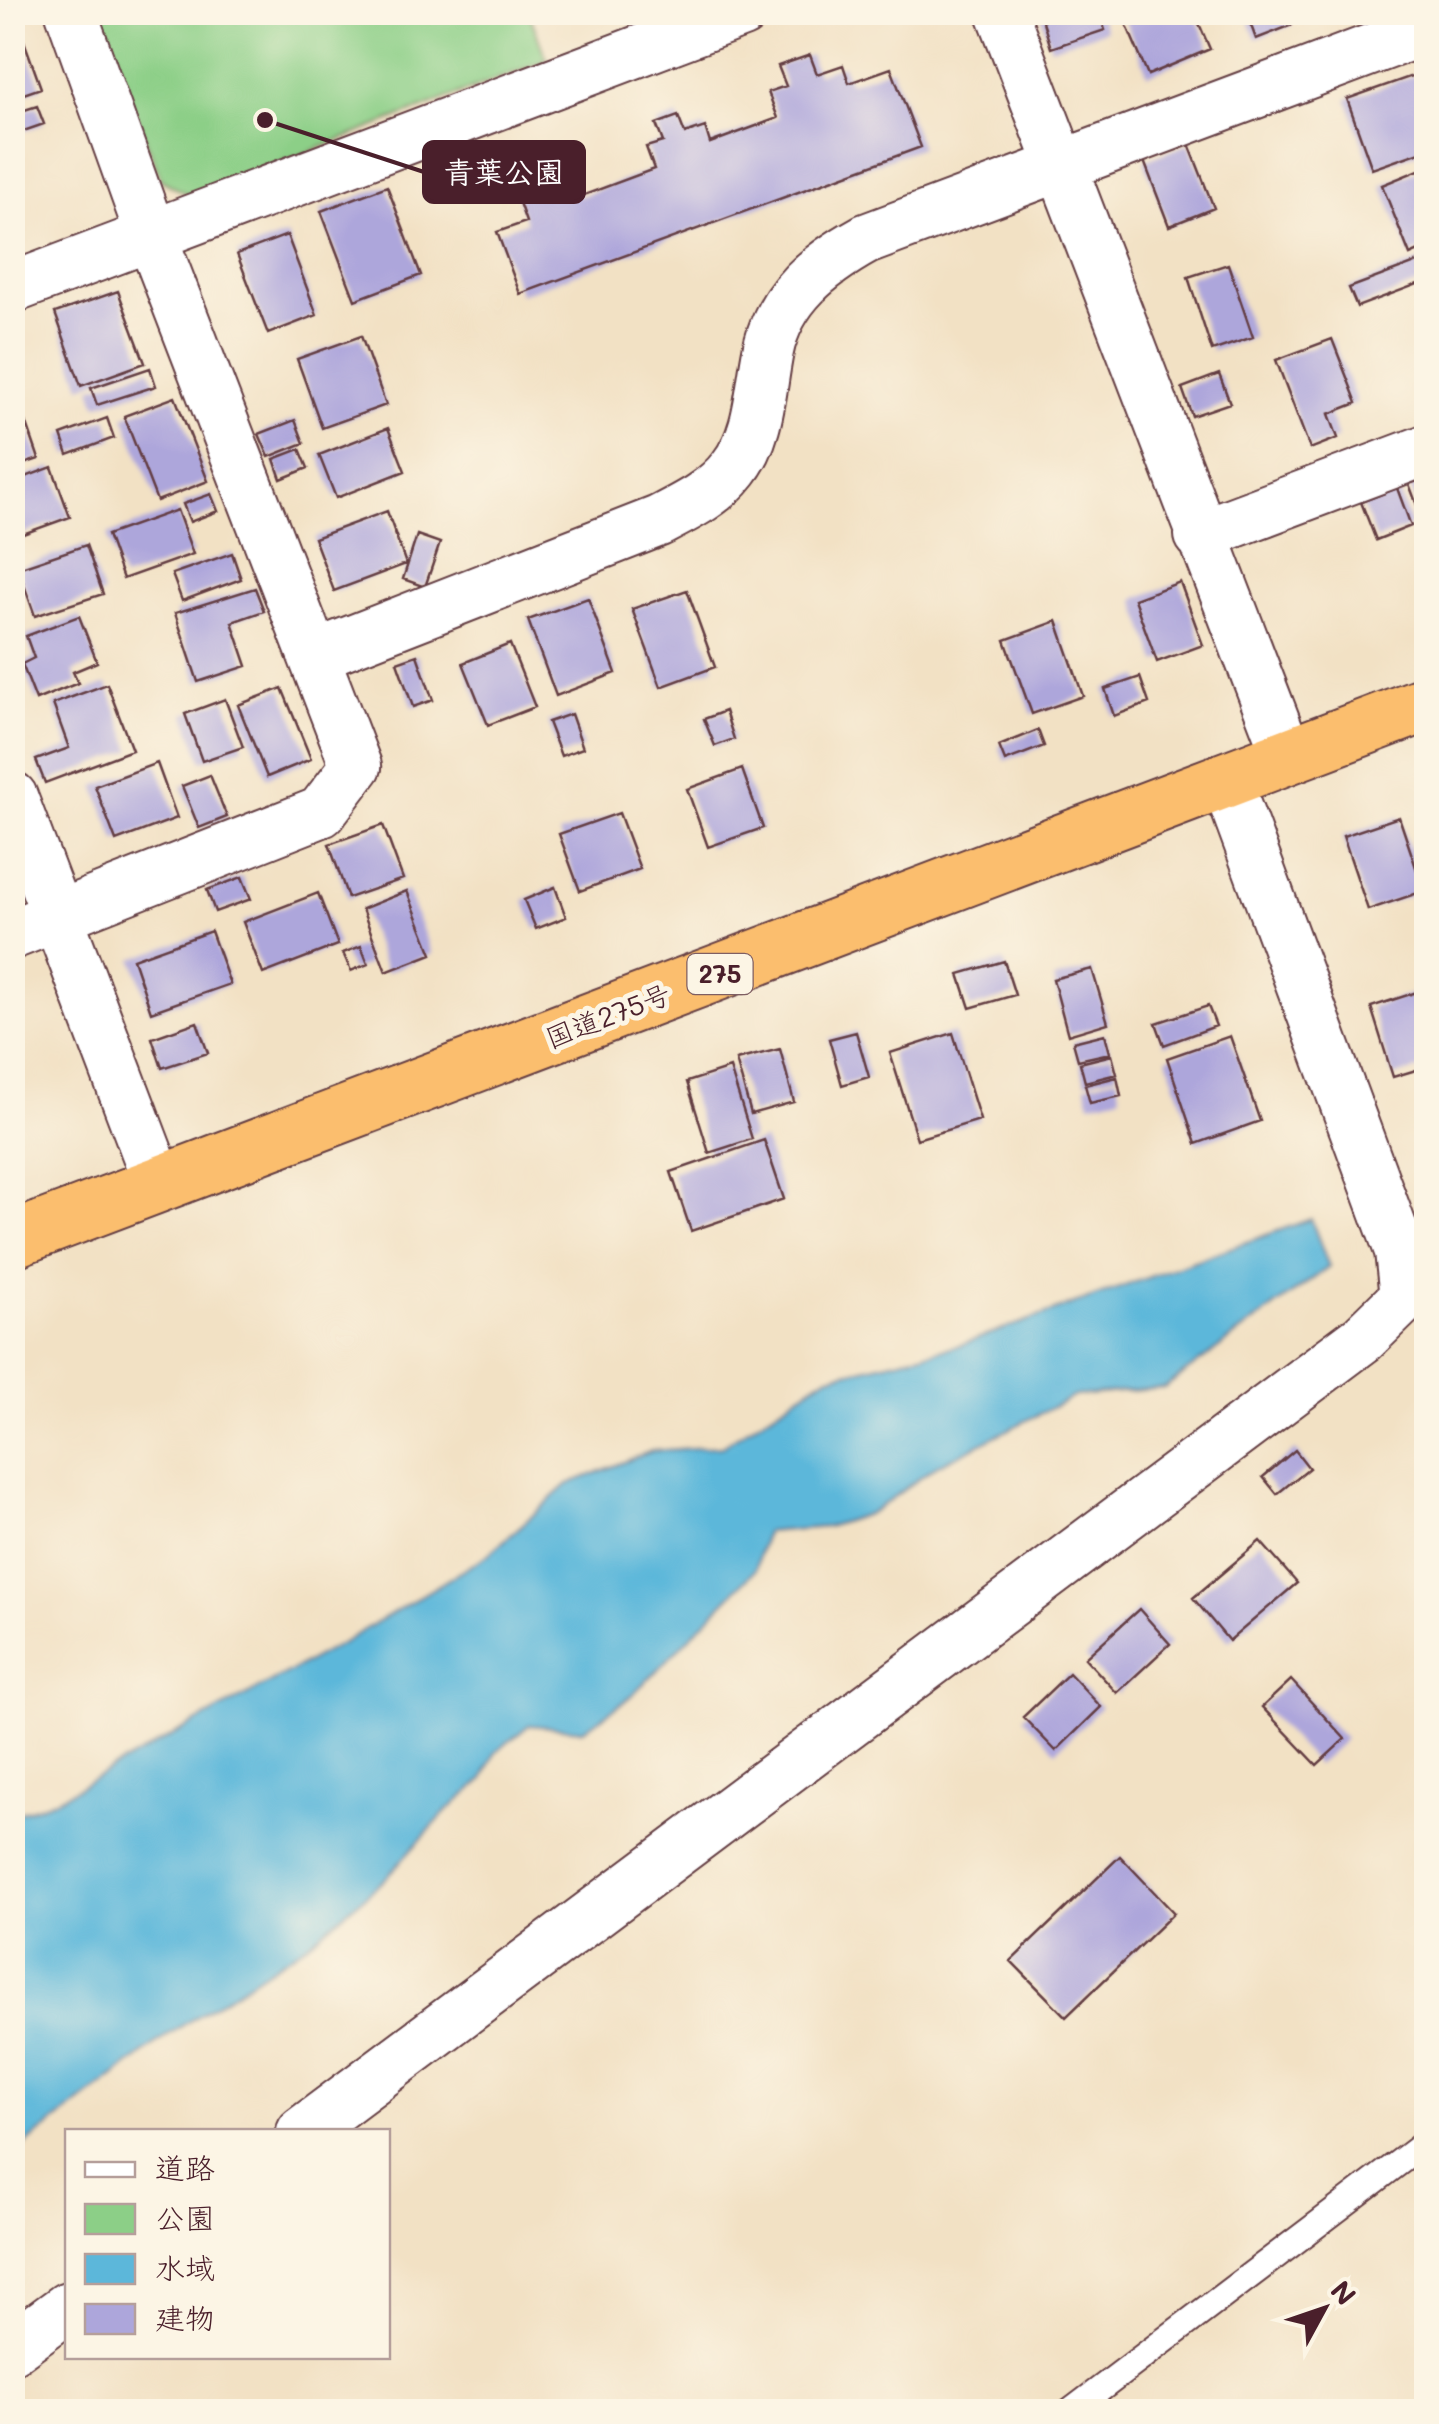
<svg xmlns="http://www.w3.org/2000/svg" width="1439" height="2424" font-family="Mali,'Klee One',sans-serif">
  <rect width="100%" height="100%" fill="#fcf5e5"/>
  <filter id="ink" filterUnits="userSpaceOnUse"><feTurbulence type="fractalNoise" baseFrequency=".01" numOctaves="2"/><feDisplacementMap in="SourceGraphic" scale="20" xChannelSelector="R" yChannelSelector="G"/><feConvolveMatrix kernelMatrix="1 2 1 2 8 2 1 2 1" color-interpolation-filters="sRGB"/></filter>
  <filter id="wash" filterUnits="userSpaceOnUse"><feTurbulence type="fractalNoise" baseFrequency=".0048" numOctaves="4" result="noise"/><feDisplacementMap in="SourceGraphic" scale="40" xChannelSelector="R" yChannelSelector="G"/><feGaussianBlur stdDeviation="2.25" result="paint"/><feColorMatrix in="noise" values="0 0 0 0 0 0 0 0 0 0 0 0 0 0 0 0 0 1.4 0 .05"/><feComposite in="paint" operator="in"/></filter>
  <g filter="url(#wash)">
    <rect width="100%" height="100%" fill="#f2e1c4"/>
    <!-- green -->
    <path fill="#8ccf87" stroke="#6b7759" stroke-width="2.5" d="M97,13H529L547,60L193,197L161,180Z"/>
    <!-- water -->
    <path fill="#5cb7da" stroke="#536b82" stroke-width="2.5" d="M1311,1219L1329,1267L1164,1388L1075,1396L936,1466L873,1512L827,1527L765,1532L755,1570L631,1697L583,1730L529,1725L495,1753L482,1781L446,1812L383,1881L306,1945L168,2035L13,2154V1815L55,1800L346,1641L488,1555L568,1484L652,1451L722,1446L826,1377L960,1345Z"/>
    <g id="blocks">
      <!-- building -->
      <path fill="#ada6db" d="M1040,12H1099L1105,30L1051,48Z
        M1121,12H1194L1210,49L1148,75Z
        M1246,12H1287L1292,25L1256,39Z
        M19,27L41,88L12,98V29Z
        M810,55L817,74L843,65L849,83L891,68L921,147L520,294L497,232L526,222L517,197L536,190L530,174L544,168L550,183L570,176L579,197L654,169L646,147L663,142L656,124L678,116L685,134L705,127L710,143L778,118L768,92L786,86L778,66Z
        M1415,75L1426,107V150L1372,169L1347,99Z
        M37,106L44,124L12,135V114Z
        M1189,144L1214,208L1169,226L1144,161Z
        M1426,167V248L1410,255L1382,185Z
        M387,186L421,275L355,300L321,211Z
        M287,235L317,315L268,334L237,254Z
        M1426,259V281L1357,307L1349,288Z
        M1228,264L1253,337L1212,351L1188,277Z
        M118,291L145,363L81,386L55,313Z
        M361,336L386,405L322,428L297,359Z
        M1332,339L1357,403L1329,414L1338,438L1310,449L1276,360Z
        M150,368L156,386L97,405L91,388Z
        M1219,374L1230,403L1192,416L1182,388Z
        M175,397L208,481L157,501L124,416Z
        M18,398L39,459L12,468V400Z
        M107,418L114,438L68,455L61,435Z
        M295,420L304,443L269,457L259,434Z
        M388,428L405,471L336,498L319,455Z
        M300,449L308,468L281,479L274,459Z
        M52,467L70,517L12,538V482Z
        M1426,478V520L1423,521L1409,484Z
        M1397,488L1411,526L1376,540L1361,502Z
        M211,494L218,511L190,522L183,504Z
        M177,510L193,554L123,579L107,535Z
        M387,511L406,564L334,591L314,538Z
        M417,535L440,543L425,587L403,579Z
        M86,545L103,594L35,616L18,568Z
        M232,553L241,579L182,601L172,574Z
        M1180,582L1203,645L1157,662L1134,599Z
        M255,588L264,611L232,622L247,666L198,682L175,613Z
        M687,590L715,667L661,687L632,609Z
        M588,598L616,673L556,696L528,620Z
        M79,616L97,662L73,672L78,683L36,700L22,664L34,658L26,636Z
        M1057,621L1083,696L1032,714L1005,640Z
        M510,644L535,707L488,725L463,663Z
        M417,655L433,700L413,707L397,662Z
        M1140,677L1149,703L1114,716L1105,689Z
        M107,684L132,750L45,783L36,760L69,748L53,704Z
        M282,688L311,759L267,777L238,705Z
        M225,699L243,747L202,761L185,714Z
        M725,711L734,739L715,746L704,719Z
        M571,714L583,748L561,756L548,722Z
        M1038,730L1044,746L1005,761L999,746Z
        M157,763L177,818L116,841L95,786Z
        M742,769L763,828L708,847L687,789Z
        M210,775L227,817L199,828L182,786Z
        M619,813L640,869L580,891L559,834Z
        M1399,817L1424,891L1368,910L1343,836Z
        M383,825L403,879L348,898L329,844Z
        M242,877L251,899L215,912L207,890Z
        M555,887L566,917L536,929L524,900Z
        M407,891L432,954L386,972L362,909Z
        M318,893L338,945L263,974L243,922Z
        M211,931L230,984L151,1012L133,959Z
        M361,946L368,964L351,971L343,953Z
        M1004,961L1015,995L970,1008L959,974Z
        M1092,969L1108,1023L1068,1035L1053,979Z
        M1426,989V1067L1393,1077L1371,1007Z
        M1208,1006L1216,1026L1164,1045L1156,1023Z
        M197,1022L208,1053L162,1068L152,1038Z
        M856,1032L869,1077L842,1085L829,1039Z
        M953,1033L980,1120L917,1139L890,1053Z
        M1105,1034L1110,1053L1078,1060L1073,1042Z
        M1230,1036L1260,1121L1196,1144L1167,1058Z
        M780,1049L794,1102L751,1114L736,1060Z
        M1112,1055L1117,1074L1085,1082L1080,1063Z
        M730,1068L752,1139L709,1153L687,1082Z
        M1117,1077L1121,1096L1090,1103L1085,1085Z
        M764,1140L784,1199L691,1231L671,1172Z
        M1295,1450L1309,1468L1277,1494L1263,1477Z
        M1260,1541L1297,1583L1229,1641L1193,1598Z
        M1139,1609L1170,1644L1117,1693L1085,1658Z
        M1069,1673L1101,1707L1056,1751L1023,1717Z
        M1291,1680L1345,1739L1317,1765L1262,1707Z
        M1120,1856L1174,1913L1066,2017L1011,1961Z"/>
    </g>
  </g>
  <g filter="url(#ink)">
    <use href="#blocks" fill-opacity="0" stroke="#633c42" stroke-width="2.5"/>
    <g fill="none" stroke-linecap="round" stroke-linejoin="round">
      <defs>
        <path id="service" d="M1070,2412L1426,2142"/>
        <path id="minor" d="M1002,12L1288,757
          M12,288L742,12
          M1200,535L1426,450
          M316,655L659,521C686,507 715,493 734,468C760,435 760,390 768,351C779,296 821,264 866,239L1426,29
          M12,797L159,1184
          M12,934L321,812L356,766L151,235L71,12
          M302,2132L1363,1338L1405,1297L1400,1251L1227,783
          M12,2348L68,2307"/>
        <path id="trunk" d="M12,1240L1426,704"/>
      </defs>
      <!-- service casing -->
      <use href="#service" stroke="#633c42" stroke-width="29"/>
      <!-- minor casing -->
      <use href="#minor" stroke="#633c42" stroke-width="54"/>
      <!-- trunk casing -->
      <use href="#trunk" stroke="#633c42" stroke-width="59"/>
      <!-- service -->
      <use href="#service" stroke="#fff" stroke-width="25"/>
      <!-- minor -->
      <use href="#minor" stroke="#fff" stroke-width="50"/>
      <!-- trunk -->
      <use href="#trunk" stroke="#fbbe6e" stroke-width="55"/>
    </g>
  </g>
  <g text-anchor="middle" stroke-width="10" stroke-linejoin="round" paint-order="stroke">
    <!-- shield labels -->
    <rect fill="#fcf5e5" stroke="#7f5f63" stroke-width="2.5" x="687.5" y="954" width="65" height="40" rx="8"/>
    <g font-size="25" font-weight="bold" fill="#4a1f2b">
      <text x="720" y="983">275</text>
    </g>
    <!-- street labels -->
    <g font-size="28" fill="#4a1f2b" stroke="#fcf5e5">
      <text transform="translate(608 1016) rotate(-21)" y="10">国道275号</text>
    </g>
  </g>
  <!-- callouts -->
  <path fill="none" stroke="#4a1f2b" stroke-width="4" d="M265 120L424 172"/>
  <circle fill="#4a1f2b" stroke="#fcf5e5" stroke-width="4" cx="265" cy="120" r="10"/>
  <rect fill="#4a1f2b" stroke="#4a1f2b" stroke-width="4" x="424" y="142" width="160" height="60" rx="10"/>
  <g font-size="30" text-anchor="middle" font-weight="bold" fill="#fff">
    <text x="504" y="183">青葉公園</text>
  </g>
  <!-- margin -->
  <rect width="1439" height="2424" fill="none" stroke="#fcf5e5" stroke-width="50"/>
  <!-- legend -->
  <rect x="65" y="2129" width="325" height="230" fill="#fcf5e5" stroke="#b59f9b" stroke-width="2.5"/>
  <rect x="85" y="2162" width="50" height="15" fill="#ffffff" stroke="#b59f9b" stroke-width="2.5"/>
  <text x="155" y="2179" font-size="30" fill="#4a1f2b">道路</text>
  <rect x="85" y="2204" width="50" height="30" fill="#8ccf87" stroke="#b59f9b" stroke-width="2.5"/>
  <text x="155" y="2229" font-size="30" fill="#4a1f2b">公園</text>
  <rect x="85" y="2254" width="50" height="30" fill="#5cb7da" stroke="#b59f9b" stroke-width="2.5"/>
  <text x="155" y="2279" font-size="30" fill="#4a1f2b">水域</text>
  <rect x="85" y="2304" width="50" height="30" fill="#ada6db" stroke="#b59f9b" stroke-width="2.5"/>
  <text x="155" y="2329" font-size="30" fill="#4a1f2b">建物</text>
  <!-- north arrow -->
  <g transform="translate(1324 2309) rotate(50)" stroke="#fcf5e5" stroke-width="8" paint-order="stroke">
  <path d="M0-8L18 38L0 25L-18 38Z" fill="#4a1f2b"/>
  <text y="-15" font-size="28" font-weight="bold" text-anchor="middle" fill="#4a1f2b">N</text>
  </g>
</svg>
